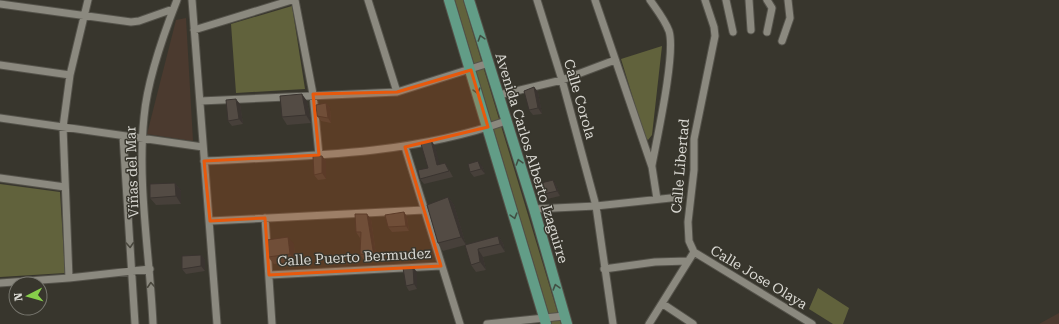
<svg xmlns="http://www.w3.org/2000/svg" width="1059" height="324" font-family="'Roboto Serif',serif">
  <rect width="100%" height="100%" fill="#38362d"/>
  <!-- industrial -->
  <path fill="#4b3a2f" d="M186,18L193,141L147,134L176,20Z
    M1059,313V324H1039Z"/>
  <!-- green -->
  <path fill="#61623c" d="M455,0H463L561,324H552Z
    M292,6L305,89L236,93L231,24Z
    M662,46L652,135L648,140L645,137L621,59Z
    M0,184L60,192L65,273L0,277Z
    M818,288L849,308L843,324H833L809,309Z"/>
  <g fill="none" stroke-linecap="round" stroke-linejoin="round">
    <defs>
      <path id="minor" d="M192,0L217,324
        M295,0L313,94L319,155
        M368,0L397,92
        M537,0L562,80L596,206L613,324
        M595,0L652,167L657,199
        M650,0C657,10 665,20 669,31C676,53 657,138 652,165
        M726,0L733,32
        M749,0L751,30
        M0,4L131,22L139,21L173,9
        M194,30L292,0
        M767,32L772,8L767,0
        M782,41L790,18L788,0
        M0,65L70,75
        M499,95L562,80L615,60
        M200,101L397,92L489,63
        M0,118L203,147
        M123,136L135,324
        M405,147L460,324
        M204,161C306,156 410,155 506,121
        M0,178L65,187
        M534,209L596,206L680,197
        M265,218L272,324
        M210,221L424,210
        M694,252L689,241L688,222L694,170V139L715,36L714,27L705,0
        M694,252L812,324
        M604,269L655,262L688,261
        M269,275L441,266
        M69,278L63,127L70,75L88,0
        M0,283L69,278L150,269
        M663,304L693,324
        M153,324C150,256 137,185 144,117C147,83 164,33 177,0
        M487,324L564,316
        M649,324L694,252"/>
      <path id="major" d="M449,0L546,324
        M469,0L534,209L567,324"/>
    </defs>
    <!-- minor casing -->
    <use href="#minor" stroke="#54524a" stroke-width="9"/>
    <!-- major casing -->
    <use href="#major" stroke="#54524a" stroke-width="12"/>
    <!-- minor -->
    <use href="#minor" stroke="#8b897f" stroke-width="7"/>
    <!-- major -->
    <use href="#major" stroke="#629d87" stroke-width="10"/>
  </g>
  <!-- wall -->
  <path fill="#47403a" d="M534,87L538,92L542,114L533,115L529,110Z
    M307,101L311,123L287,125L282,117Z
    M326,103L330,108L331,123L321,121L317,116Z
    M240,104L243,124L232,126L228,121Z
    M435,146L439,164L448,168L453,177L424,184L420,179L428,168Z
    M322,156L326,161V179L318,180L314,175Z
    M482,166L485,174L474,177L470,172Z
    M553,180L556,185L560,196L547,199L544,194Z
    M175,183L181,191V204L156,205L150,198Z
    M448,197L454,205L466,245L498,236L503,243L505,252L483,257L486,270L476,272L471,265L465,245L443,251L438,243Z
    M404,212L407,217L409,231L392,232L388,227Z
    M371,219L377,261L363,259L360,254V238L356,232Z
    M294,244L295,261L274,264L268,257Z
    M201,255L205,260V271L186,274L182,269Z
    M417,272V289L409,291L406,286Z"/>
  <!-- shaded-wall -->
  <path fill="#3a3430" d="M534,87L538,92L542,114L538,108Z
    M302,94L307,101L311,123L306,115Z
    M236,99L240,104L243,124L239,119Z
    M326,103L330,108L331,123L328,118Z
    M431,140L435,146L441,170L437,165Z
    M322,156L326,161V179L322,173Z
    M478,161L482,166L485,174L481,169Z
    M553,180L556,185L560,196L557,191Z
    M175,183L181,191V204L176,196Z
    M448,197L454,205L466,245L461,237Z
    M404,212L407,217L409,231L406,226Z
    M367,214L371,219L377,261L374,256Z
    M498,236L503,243L505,252L500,244Z
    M288,237L294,244L295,261L290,254Z
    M478,249L483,257L486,270L480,262Z
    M201,255L205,260V271L201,266Z
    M413,267L417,272V289L414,284Z"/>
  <!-- building -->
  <path fill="#534b44" stroke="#3a3430" d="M534,87L538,108L529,110L524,91Z
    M302,94L306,115L282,117L280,96Z
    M236,99L239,119L228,121L226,100Z
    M326,103L328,118L317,116L316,105Z
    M431,140L437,165L445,163L449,171L420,179L418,170L428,168L421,144Z
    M313,156H322V173L314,175Z
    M478,161L481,169L470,172L468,164Z
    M553,180L557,191L544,194L541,183Z
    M175,183L176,196L150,198V184Z
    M448,197L461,237L438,243L427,205Z
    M404,212L406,226L388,227L385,215Z
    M355,214H367L374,256L360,254L361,232H356Z
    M498,236L500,244L478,249L480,262L471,265L465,245Z
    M288,237L290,254L268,257L267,240Z
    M201,255V266L182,269V256Z
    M413,267L414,284L406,286L403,268Z"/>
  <!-- one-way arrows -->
  <defs><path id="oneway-chevron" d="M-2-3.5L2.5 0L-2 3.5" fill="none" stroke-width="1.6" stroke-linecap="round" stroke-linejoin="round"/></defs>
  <g stroke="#425044">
    <use href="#oneway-chevron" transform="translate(481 38) rotate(-107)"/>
    <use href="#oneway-chevron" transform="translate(477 91) rotate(74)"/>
    <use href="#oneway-chevron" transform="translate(519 162) rotate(-107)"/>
    <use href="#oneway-chevron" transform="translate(514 216) rotate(74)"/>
    <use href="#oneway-chevron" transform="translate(556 287) rotate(-106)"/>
  </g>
  <g stroke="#49473d">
    <use href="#oneway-chevron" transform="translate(130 245) rotate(87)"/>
    <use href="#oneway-chevron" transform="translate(151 285) rotate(-94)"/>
  </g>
  <!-- marked area -->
  <path fill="#e8590c" fill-opacity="0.2" stroke="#e8590c" stroke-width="3" stroke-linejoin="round" d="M471,70L488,127L405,147L441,266L269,275L265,218L210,221L204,161L319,155L313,94L397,92Z"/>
  <g text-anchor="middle" stroke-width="3" stroke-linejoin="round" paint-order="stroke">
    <!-- street labels -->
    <g font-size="14" fill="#d9d8d2" stroke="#38362d">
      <text transform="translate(580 99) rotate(74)" y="5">Calle Corola</text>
      <text transform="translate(532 158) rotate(73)" y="5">Avenida Carlos Alberto Izaguirre</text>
      <text transform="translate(680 166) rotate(-85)" y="5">Calle Libertad</text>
      <text transform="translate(132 172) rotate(-92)" y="5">Viñas del Mar</text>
      <text transform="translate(354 257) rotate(-3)" y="5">Calle Puerto Bermudez</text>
      <text transform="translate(759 277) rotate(31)" y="5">Calle Jose Olaya</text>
    </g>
  </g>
  <!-- north arrow -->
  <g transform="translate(28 296) rotate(264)"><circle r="19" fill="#38362d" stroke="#78776f"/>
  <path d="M0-3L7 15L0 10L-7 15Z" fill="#87cf4a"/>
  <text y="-6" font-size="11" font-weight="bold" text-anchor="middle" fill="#d9d8d2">N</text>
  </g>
</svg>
